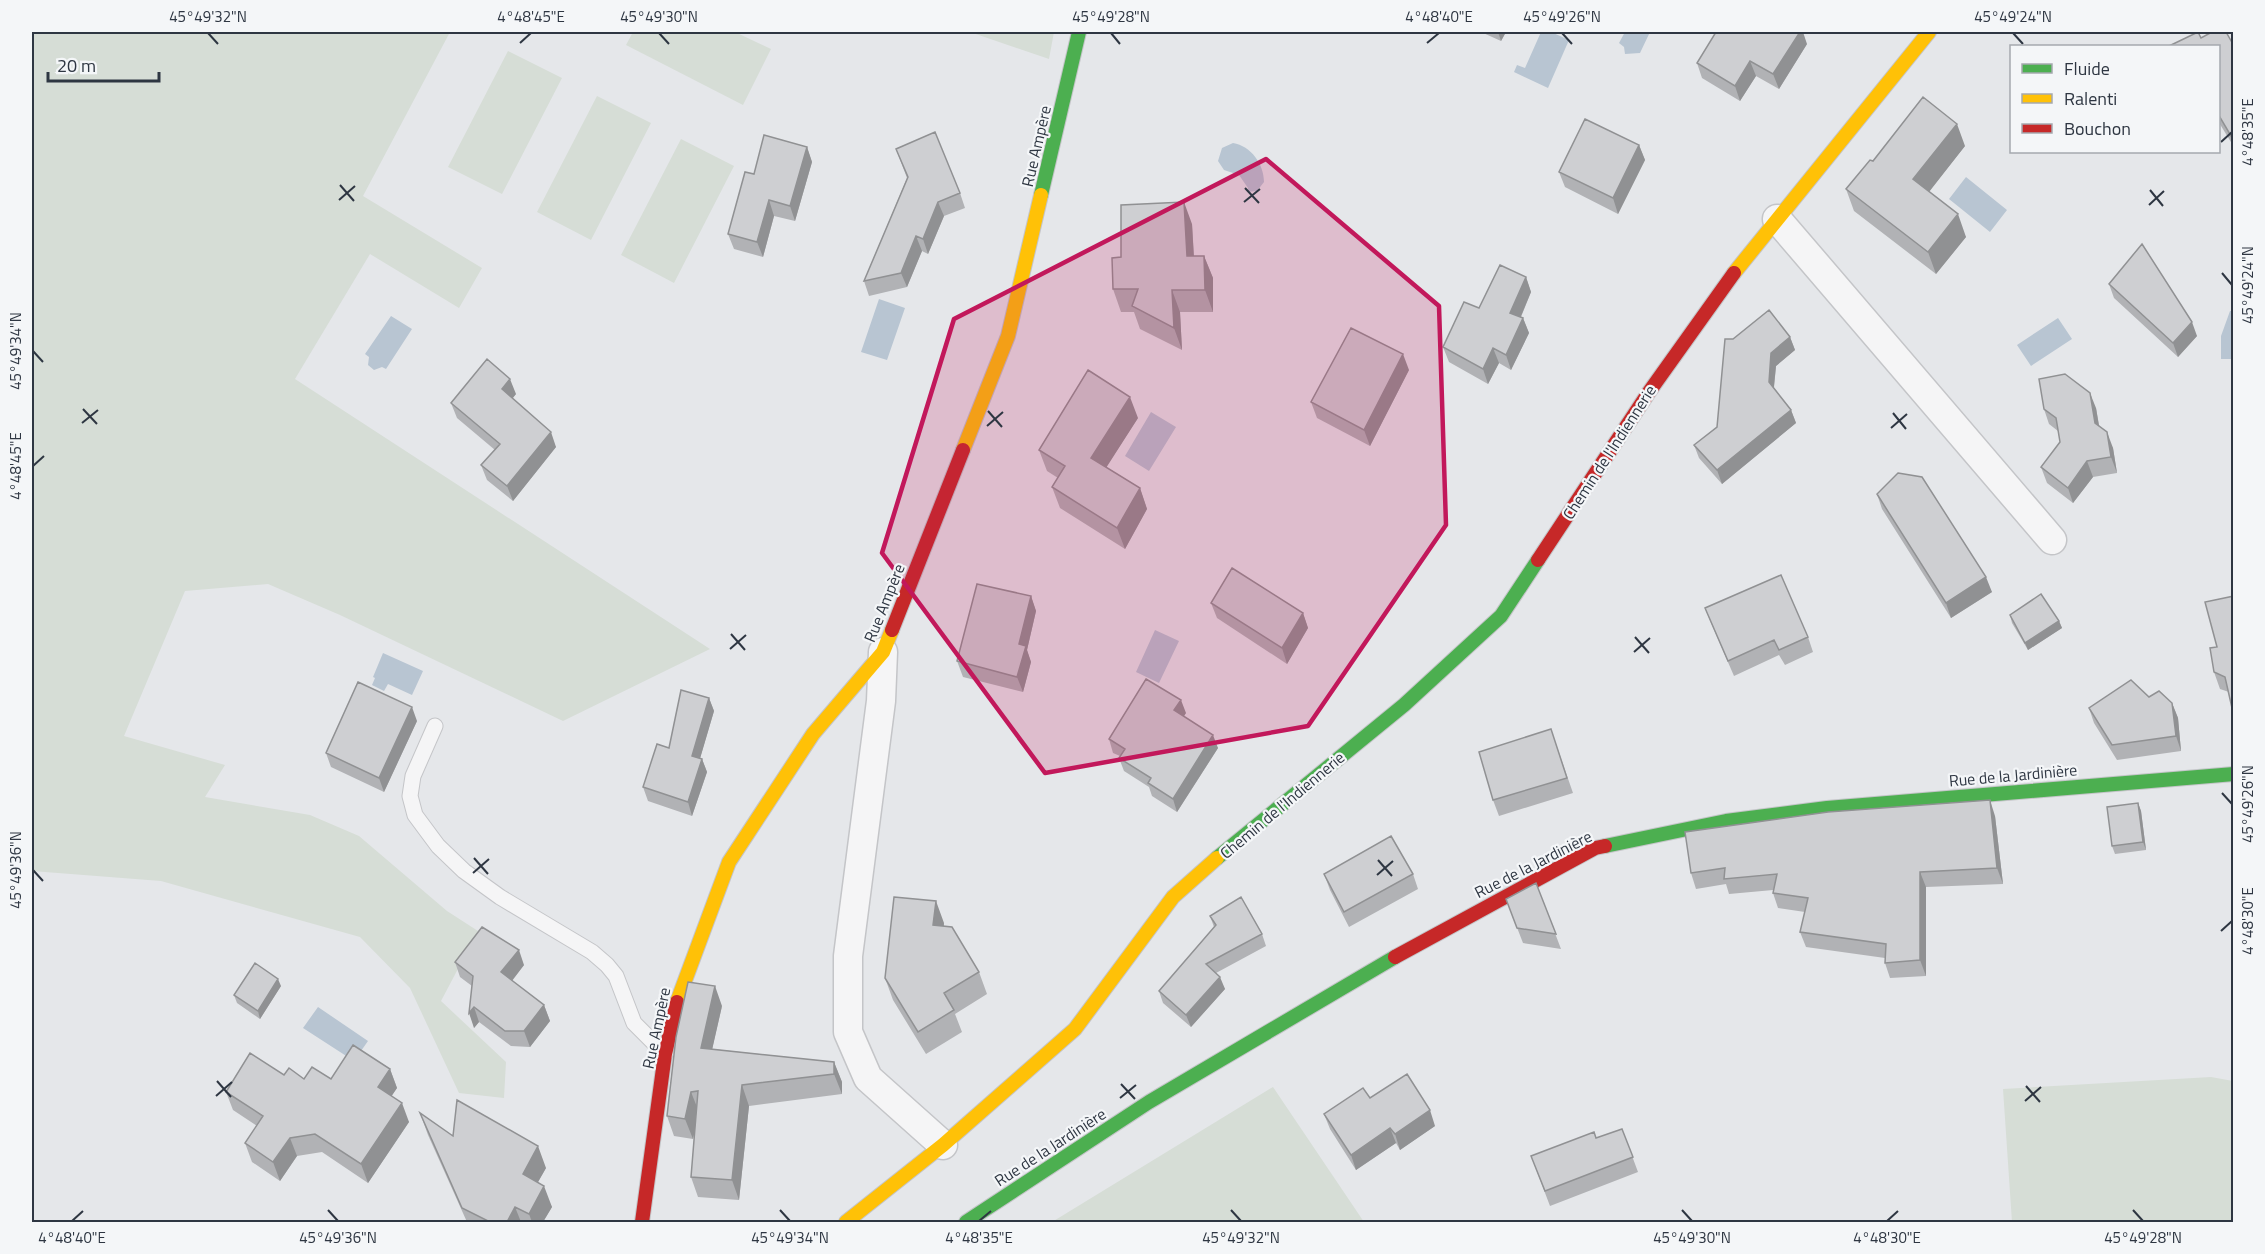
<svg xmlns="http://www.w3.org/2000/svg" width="2265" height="1254" font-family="'Titillium Web',sans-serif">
  <rect width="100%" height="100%" fill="#e5e7ea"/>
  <!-- green -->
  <path fill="#d6ddd6" d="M32,32H450L363,196L482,268L459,308L370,254L295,379L710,649L563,721L340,615L268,584L185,591L124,736L225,765L205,797L310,815L359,836L447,911L478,931L441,1001L506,1062L504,1098L459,1093L410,988L360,937L161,881L32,871Z
    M633,32H735L771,49L743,105L626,45Z
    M970,32H1054L1049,59Z
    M508,51L562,78L502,194L448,167Z
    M597,96L651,123L591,240L537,212Z
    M681,139L734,166L674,283L621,255Z
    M2211,1077L2233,1081V1222H2012L2003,1089Z
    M1273,1087L1364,1222H1052Z"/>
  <!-- water -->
  <path fill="#b8c5d2" d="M1541,32H1551L1569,40L1548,88L1514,72L1517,65L1525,68Z
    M1625,32H1650L1640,53L1625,54L1624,47L1619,43Z
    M1233,143C1251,146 1264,164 1264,182L1257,191L1247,192L1248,188L1239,175L1224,170L1218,161L1222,148Z
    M1966,177L2007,210L1990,232L1949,199Z
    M879,299L905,308L887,360L861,352Z
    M2230,311H2233V359H2221V336Z
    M391,316L412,329L386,369L382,367L374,370L368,365L369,357L365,354Z
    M2058,318L2072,339L2031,366L2017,345Z
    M1151,412L1176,427L1149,471L1125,456Z
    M1155,630L1179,641L1159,683L1136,672Z
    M383,653L423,671L412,695L388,684L384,691L372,685L375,678L373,677Z
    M318,1007L368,1041L354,1061L303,1028Z"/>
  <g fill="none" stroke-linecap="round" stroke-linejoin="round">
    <defs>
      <path id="lane" d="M435,726L413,776L410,796L415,815L438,846L464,871L500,897L592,952L607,965L616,976L634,1023L665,1054"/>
      <path id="street" d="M1777,219L2052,540
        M883,652L881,701L848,956V1032L868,1078L943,1145"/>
      <path id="fast" d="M1041,195L1079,32
        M1605,846L1726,821L1827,808L2234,774
        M1217,858L1404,705L1501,616L1538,560
        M966,1222L1149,1102L1395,957"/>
      <path id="slow" d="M1734,273L1929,32
        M963,450L1008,336L1041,195
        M677,1002L729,862L813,734L883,652L892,630
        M846,1222L943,1145L1075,1029L1173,897L1217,858"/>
      <path id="jam" d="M1538,560L1649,392L1734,273
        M892,630L963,450
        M1395,957L1595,848L1605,846
        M642,1222L665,1054L677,1002"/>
    </defs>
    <!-- lane casing -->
    <use href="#lane" stroke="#c4c5c8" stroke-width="17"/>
    <!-- street casing -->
    <use href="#street" stroke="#c4c5c8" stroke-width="31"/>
    <!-- fast casing -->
    <use href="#fast" stroke="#c4c5c8" stroke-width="16"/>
    <!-- slow casing -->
    <use href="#slow" stroke="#c4c5c8" stroke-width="16"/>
    <!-- jam casing -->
    <use href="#jam" stroke="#c4c5c8" stroke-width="16"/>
    <!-- lane -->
    <use href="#lane" stroke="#f5f5f6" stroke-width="15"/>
    <!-- street -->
    <use href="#street" stroke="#f5f5f6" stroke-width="28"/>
    <!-- fast -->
    <use href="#fast" stroke="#4caf50" stroke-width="14"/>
    <!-- slow -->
    <use href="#slow" stroke="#ffc107" stroke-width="14"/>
    <!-- jam -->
    <use href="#jam" stroke="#c62828" stroke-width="14"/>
  </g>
  <!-- wall -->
  <path fill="#b1b2b5" d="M1481,32H1506L1501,41Z
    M2201,38L2234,46V147L2218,121V46Z
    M1807,44L1779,89L1756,76L1740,101L1702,78L1697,63Z
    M1639,145L1645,160L1618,214L1565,187L1559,172Z
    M1965,146L1929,191L1966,237L1936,274L1854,211L1846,189L1873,161Z
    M807,147L812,162L795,221L774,216L763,257L734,249L728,234L754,174Z
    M896,149L960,193L965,208L944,216L928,254L922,251L907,287L869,296L864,281L907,178Z
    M1192,224L1194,256H1204L1213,278V312H1180L1182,350L1140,329L1134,312H1121L1113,289L1121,257Z
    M1526,277L1531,292L1521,317L1523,318L1529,333L1511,370L1499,363L1488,384L1449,362L1443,347L1479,308Z
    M2109,284L2197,336L2178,357L2114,298Z
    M1790,337L1795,350L1776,366L1774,388L1791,410L1796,423L1722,484L1699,458L1694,445L1717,427Z
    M1409,370L1370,446L1317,418L1311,402Z
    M516,394L512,399L556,447L513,501L487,480L481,465L495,450L457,418L451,403Z
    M2096,408L2099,425L2113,448L2117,473L2093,477L2073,503L2047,483L2041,467L2060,442L2058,431L2049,424L2044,409Z
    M1138,418L1106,467L1140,488L1147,509L1125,549L1060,508L1052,487L1058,478L1047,471L1039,450Z
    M1877,494L1992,592L1951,618L1882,509Z
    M1031,596L1036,611L1027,650L1031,662L1023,692L963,677L957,661Z
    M2234,596V713L2229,692L2220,689L2214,672L2217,647Z
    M1211,603L1303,613L1308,628L1287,664L1217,618Z
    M1705,608L1808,637L1813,652L1785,665L1779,655L1734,676L1711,623Z
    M2010,615L2059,621L2062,628L2028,650L2012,623Z
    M2149,697L2172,703L2178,718L2181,751L2117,760L2094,723L2089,708Z
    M709,698L714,711L700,758L702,759L707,772L692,816L648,801L643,787L669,748Z
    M1186,713L1184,716L1218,748L1177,812L1152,796L1149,787L1124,771L1119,758L1120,756L1113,753L1109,739Z
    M417,721L384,792L331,767L326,753Z
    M1556,744L1573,793L1499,816L1493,800Z
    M2138,803L2141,811L2146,850L2115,854L2112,846Z
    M1995,816L2003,884L1926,887V976L1890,978L1885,963V958L1806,947L1800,932L1805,912L1778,908L1773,893V890L1729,894L1726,884L1696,889L1691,873Z
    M1324,874H1413L1418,889L1349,927L1330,890Z
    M1536,883L1561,949L1523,943L1506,899Z
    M1210,916L1262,934L1266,946L1216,973L1225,989L1191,1027L1163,1003L1159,991L1214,927Z
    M944,923V926L979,972L987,994L955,1014L962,1032L926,1054L893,1000L885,978Z
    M455,962L524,965L512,981L544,1005L550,1021L530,1047L511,1046L479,1022L474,1028L472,986L460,977Z
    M281,986L260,1019L237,1003L234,995Z
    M722,1006L712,1049L834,1062L842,1082V1094L749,1106L739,1200L698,1197L691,1177L695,1128L693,1139L674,1136L667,1116Z
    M390,1069L397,1088L391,1096L409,1122L368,1183L322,1152L297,1156L280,1181L252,1162L245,1143L257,1126L233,1110L226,1092L284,1075L304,1079H331Z
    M1370,1098L1435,1126L1400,1150L1396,1143L1356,1170L1330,1129L1324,1114Z
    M420,1113L453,1136L546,1168L538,1182L552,1207L543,1222H467L428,1135Z
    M1622,1129L1638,1172L1550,1206L1531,1156L1596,1138Z"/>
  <!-- shaded-wall -->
  <path fill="#909193" d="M1498,32H1506L1501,41Z
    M1800,32H1803L1807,44L1779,89L1773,74Z
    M1750,61L1756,76L1740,101L1735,86Z
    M1957,124L1965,146L1922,201L1913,179Z
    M1639,145L1645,160L1618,214L1613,198Z
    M807,147L812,162L795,221L790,206Z
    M769,200L774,216L763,257L757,242Z
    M938,202L944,216L928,254L923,239Z
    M1184,202L1192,224L1195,278L1187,256Z
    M1958,214L1966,237L1936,274L1928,252Z
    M916,236L922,251L907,287L901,273Z
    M1204,256L1213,278V312L1205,290Z
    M1526,277L1531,292L1516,328L1510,313Z
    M1172,290L1180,312L1182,350L1174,328Z
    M1523,318L1529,333L1511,370L1506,355Z
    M2192,322L2197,336L2178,357L2173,343Z
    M1790,337L1795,350L1776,366L1773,395L1769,382L1771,353Z
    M1493,348L1499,363L1488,384L1483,369Z
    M1403,354L1409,370L1370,446L1364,430Z
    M510,379L516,394L507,405L502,389Z
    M2090,393L2096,408L2101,438L2095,423Z
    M1130,397L1138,418L1099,479L1091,458Z
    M1791,410L1796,423L1722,484L1717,470Z
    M551,432L556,447L513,501L507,486Z
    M2107,432L2113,448L2117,473L2111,457Z
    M2087,461L2093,477L2073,503L2068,488Z
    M1140,488L1147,509L1125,549L1117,528Z
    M1986,577L1992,592L1951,618L1946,603Z
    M1031,596L1036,611L1027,650L1031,662L1023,692L1017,677L1019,644Z
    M1303,613L1308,628L1287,664L1282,648Z
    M2059,621L2062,628L2028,650L2025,643Z
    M709,698L714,711L697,769L692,756Z
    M1181,700L1186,713L1179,723L1174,710Z
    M2172,703L2178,718L2181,751L2176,736Z
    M412,707L417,721L384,792L379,778Z
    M1213,735L1218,748L1177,812L1173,799Z
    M702,759L707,772L692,816L688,802Z
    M1990,800L1995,816L2003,884L1997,868Z
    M2138,803L2141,811L2146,850L2143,842Z
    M1920,872L1926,887V976L1920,960Z
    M936,901L944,923L941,947L933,925Z
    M519,950L524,965L507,987L501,972Z
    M1220,977L1225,989L1191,1027L1186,1015Z
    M278,979L281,986L260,1019L258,1011Z
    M715,986L722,1006L708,1068L701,1048Z
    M544,1005L550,1021L530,1047L524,1031Z
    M474,1007L479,1022L474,1028L469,1013Z
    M834,1062L842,1082V1094L834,1074Z
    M390,1069L397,1088L385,1106L378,1087Z
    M742,1085L749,1106L739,1200L732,1180Z
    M691,1092L699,1112L693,1139L685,1119Z
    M402,1103L409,1122L368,1183L361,1164Z
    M1430,1110L1435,1126L1400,1150L1395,1134Z
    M1390,1128L1396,1143L1356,1170L1351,1155Z
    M290,1138L297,1156L280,1181L273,1162Z
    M538,1146L546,1168L530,1196L523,1174Z
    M544,1186L552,1207L543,1222H532L529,1214Z
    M515,1207L521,1222H507Z"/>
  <!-- building -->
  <path fill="#cecfd2" stroke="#909193" stroke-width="1.5" d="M1716,32H1800L1773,74L1750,61L1735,86L1697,63Z
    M2198,32L2201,38L2212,32H2226L2234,46V141L2218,114V46H2169Z
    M1923,97L1957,124L1913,179L1958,214L1928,252L1846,189L1870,160L1873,161Z
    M1585,119L1639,145L1613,198L1559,172Z
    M935,132L960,193L938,202L923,239L916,236L901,273L864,281L908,177L896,149Z
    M764,135L807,147L790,206L769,200L757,242L728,234L745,172L754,174Z
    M1184,202L1187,256H1204L1205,290H1172L1174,328L1132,306L1138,289H1113L1112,258L1121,257V205Z
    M2142,244L2192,322L2173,343L2109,284Z
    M1500,265L1526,277L1510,313L1523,318L1506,355L1493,348L1483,369L1443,347L1464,302L1479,308Z
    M1769,310L1790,337L1771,353L1769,382L1791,410L1717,470L1694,445L1717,427L1725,339H1733Z
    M1351,328L1403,354L1364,430L1311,402Z
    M487,359L510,379L502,389L551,432L507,486L481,465L500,444L451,403Z
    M1088,370L1130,397L1091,458L1140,488L1117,528L1052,487L1065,466L1039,450Z
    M2065,374L2090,393L2095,423L2107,432L2111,457L2087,461L2068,488L2041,467L2060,442L2056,418L2044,409L2039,379Z
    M1898,473L1922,477L1986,577L1946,603L1877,494Z
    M1232,568L1303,613L1282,648L1211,603Z
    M1781,575L1808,637L1779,650L1774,640L1728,661L1705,608Z
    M977,584L1031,596L1019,644L1026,646L1017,677L957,661Z
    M2041,594L2059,621L2025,643L2010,615Z
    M2234,596V708H2232L2225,677L2214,672L2210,648L2217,647L2205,602Z
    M1146,679L1181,700L1174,710L1213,735L1173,799L1148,783L1151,778L1119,758L1125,749L1109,739Z
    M2131,680L2149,697L2159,691L2172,703L2176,736L2112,745L2089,708Z
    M358,682L412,707L379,778L326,753Z
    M681,690L709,698L692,756L702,759L688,802L643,787L657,744L669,748Z
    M1551,729L1567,778L1493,800L1479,752Z
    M1990,800L1997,868L1920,872V960L1885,963L1886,944L1800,932L1808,898L1773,893L1777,874L1724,879L1725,868L1691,873L1685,832L1828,812Z
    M2138,803L2143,842L2112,846L2107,807Z
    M1391,836L1413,874L1344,912L1324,874Z
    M1536,883L1556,934L1517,928L1506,899Z
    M894,897L936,901L933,925L952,927L979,972L944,993L954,1010L918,1032L885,978Z
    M1241,897L1262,934L1206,964L1220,977L1186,1015L1159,991L1216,925L1210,916Z
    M482,927L519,950L501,972L544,1005L524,1031H505L474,1007L469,1013L473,976L455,962Z
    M255,963L278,979L258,1011L234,995Z
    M688,982L715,986L701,1048L834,1062V1074L742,1085L732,1180L691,1177L698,1091L691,1092L685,1119L667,1116L676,1037Z
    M353,1045L390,1069L378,1087L402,1103L361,1164L315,1134L290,1138L273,1162L245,1143L263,1116L226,1092L250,1053L284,1075L289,1068L304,1079L312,1067L331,1079Z
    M1407,1074L1430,1110L1395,1134L1390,1128L1351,1155L1324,1114L1363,1088L1370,1098Z
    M457,1100L538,1146L523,1174L544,1186L529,1214L515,1207L507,1222H490L462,1208L420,1113L453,1136Z
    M1622,1129L1633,1157L1545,1191L1531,1156L1594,1132L1596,1138Z"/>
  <!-- marked area -->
  <path fill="#c2185b" fill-opacity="0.2" stroke="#c2185b" stroke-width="4.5" stroke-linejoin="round" d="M1266,159L1439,306L1446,525L1308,726L1045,773L882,553L954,319Z"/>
  <!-- ticks -->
  <path fill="none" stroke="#2e3642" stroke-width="2" d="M208,33L218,44M659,33L669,44M1111,33L1120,44M1562,33L1572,44M2013,33L2023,44M520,43L531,33M1427,43L1439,33M2221,142L2232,132M340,185L354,201M1245,188L1259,203M2150,190L2163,206M339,200L355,186M1244,202L1260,189M2149,205L2164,191M2222,273L2232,285M33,351L43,362M83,409L97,424M988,411L1002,427M1893,413L1906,429M82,423L98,410M987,426L1003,412M1891,428L1907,414M33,466L44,456M731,634L745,650M1635,637L1649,653M730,649L746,635M1634,652L1650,638M2222,793L2232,804M474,858L488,874M1378,860L1392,876M33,870L43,881M473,873L489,859M1377,875L1393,861M2221,931L2232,921M217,1081L231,1097M1121,1084L1135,1099M2026,1086L2040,1102M216,1096L232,1082M1120,1098L1136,1085M2025,1101L2041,1087M328,1210L338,1221M780,1210L790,1221M1231,1210L1241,1221M1682,1210L1692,1221M2133,1210L2143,1221M72,1221L83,1211M979,1221L991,1211M1887,1221L1898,1211"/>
  <g text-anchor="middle" stroke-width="4.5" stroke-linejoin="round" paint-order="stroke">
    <!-- street labels -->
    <g font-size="16" fill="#2e3642" stroke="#f4f6f8">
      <text transform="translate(1036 146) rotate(-77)" y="6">Rue Ampère</text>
      <text transform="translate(1609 452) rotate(-57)" y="6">Chemin de l'Indiennerie</text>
      <text transform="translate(884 603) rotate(-68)" y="6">Rue Ampère</text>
      <text transform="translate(2013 775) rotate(-5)" y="6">Rue de la Jardinière</text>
      <text transform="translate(1282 805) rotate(-40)" y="6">Chemin de l'Indiennerie</text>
      <text transform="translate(1533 864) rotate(-27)" y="6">Rue de la Jardinière</text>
      <text transform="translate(656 1028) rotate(-78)" y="6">Rue Ampère</text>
      <text transform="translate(1050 1147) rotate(-33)" y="6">Rue de la Jardinière</text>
    </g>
  </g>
  <!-- border -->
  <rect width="2265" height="1254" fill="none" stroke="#f4f6f8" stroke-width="66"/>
  <!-- legend -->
  <rect x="2010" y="45" width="210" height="108" fill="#f4f6f8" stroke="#a5a9af" stroke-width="1.5"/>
  <rect x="2022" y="64" width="30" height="9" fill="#4caf50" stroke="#a5a9af" stroke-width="1.5"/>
  <text x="2064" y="75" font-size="18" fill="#2e3642">Fluide</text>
  <rect x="2022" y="94" width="30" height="9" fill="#ffc107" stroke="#a5a9af" stroke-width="1.5"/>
  <text x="2064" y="105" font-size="18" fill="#2e3642">Ralenti</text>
  <rect x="2022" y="124" width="30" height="9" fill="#c62828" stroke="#a5a9af" stroke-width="1.5"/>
  <text x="2064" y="135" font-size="18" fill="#2e3642">Bouchon</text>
  <!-- scale -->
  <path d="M48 72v9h111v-9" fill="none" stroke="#2e3642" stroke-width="3"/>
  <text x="57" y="72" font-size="18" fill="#2e3642" stroke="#f4f6f8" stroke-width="4.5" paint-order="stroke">20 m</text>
  <rect x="33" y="33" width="2199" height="1188" fill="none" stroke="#2e3642" stroke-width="2"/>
  <g font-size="15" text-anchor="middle" fill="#2e3642">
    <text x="208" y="22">45°49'32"N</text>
    <text x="531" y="22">4°48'45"E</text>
    <text x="659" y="22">45°49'30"N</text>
    <text x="1111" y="22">45°49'28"N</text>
    <text x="1439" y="22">4°48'40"E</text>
    <text x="1562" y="22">45°49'26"N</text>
    <text x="2013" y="22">45°49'24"N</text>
    <text transform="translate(2248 132) rotate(-90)" y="5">4°48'35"E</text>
    <text transform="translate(2248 285) rotate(-90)" y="5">45°49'24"N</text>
    <text transform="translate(16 351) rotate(-90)" y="5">45°49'34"N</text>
    <text transform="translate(16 466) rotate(-90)" y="5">4°48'45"E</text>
    <text transform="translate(2248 804) rotate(-90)" y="5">45°49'26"N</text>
    <text transform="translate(16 870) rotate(-90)" y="5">45°49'36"N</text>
    <text transform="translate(2248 921) rotate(-90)" y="5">4°48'30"E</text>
    <text x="72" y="1243">4°48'40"E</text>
    <text x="338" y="1243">45°49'36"N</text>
    <text x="790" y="1243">45°49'34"N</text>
    <text x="979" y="1243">4°48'35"E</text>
    <text x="1241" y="1243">45°49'32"N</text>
    <text x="1692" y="1243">45°49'30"N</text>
    <text x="1887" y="1243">4°48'30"E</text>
    <text x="2143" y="1243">45°49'28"N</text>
  </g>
</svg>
